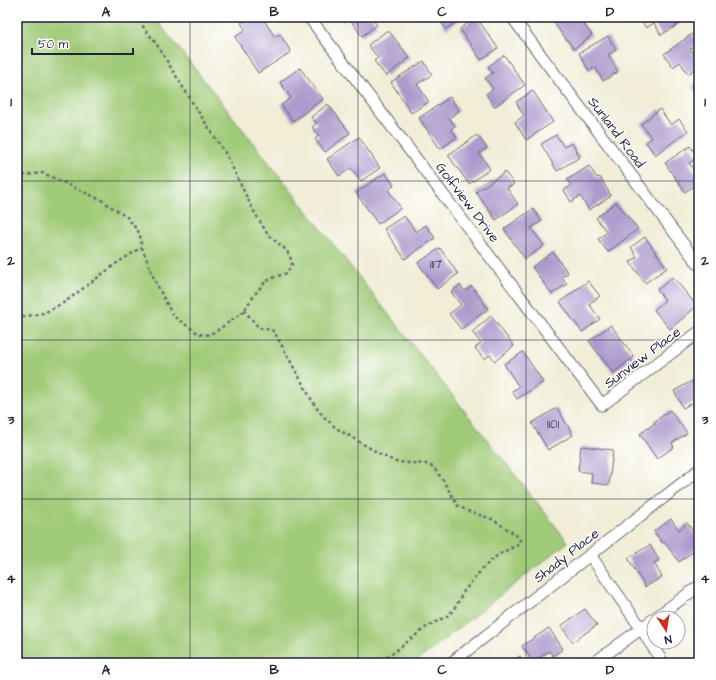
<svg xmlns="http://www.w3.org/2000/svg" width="716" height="680" font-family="'Architects Daughter',sans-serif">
  <rect width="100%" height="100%" fill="#fff"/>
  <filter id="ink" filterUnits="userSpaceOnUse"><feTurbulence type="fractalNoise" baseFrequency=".025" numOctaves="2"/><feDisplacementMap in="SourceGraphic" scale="8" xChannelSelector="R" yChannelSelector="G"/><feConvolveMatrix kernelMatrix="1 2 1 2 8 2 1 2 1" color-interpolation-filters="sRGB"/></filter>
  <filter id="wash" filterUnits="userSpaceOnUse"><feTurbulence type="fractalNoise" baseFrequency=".012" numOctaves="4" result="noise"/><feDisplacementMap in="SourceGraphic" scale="16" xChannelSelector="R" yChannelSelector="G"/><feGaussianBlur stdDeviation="0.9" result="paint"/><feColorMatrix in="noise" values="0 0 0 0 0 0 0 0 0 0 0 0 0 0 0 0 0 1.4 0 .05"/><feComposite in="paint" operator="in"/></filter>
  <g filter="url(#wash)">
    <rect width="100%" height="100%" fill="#f1edd7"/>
    <!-- green -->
    <path fill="#a0cb78" stroke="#61765a" d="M17,17H154L568,542L414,663H17Z"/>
    <g id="blocks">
      <!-- building -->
      <path fill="#ad9acc" d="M250,17H262L275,37L280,34L291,52L258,73L235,37L246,30L241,23Z
        M339,17H371L377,25L362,36L348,17L343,22Z
        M438,17H464L446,29Z
        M476,17L498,48L481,60L460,29Z
        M549,17H578L592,35L574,49Z
        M641,17H682L684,21L661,35L654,23L646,28L640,18Z
        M388,30L410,58L386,76L374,61L378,58L368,45Z
        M692,34L699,42L690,49L699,61V66L688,74L680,62L673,67L664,54Z
        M608,36L616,50L608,55L618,72L603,81L595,67L589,71L579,53Z
        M504,55L525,85L494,107L486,94L493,89L485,78L493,73L488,67Z
        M424,61L432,75L417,84L429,102L411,113L391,82Z
        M300,68L323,99L293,121L281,105L291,98L280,82Z
        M699,81V97L691,86Z
        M533,91L553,122L526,140L515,122L524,116L516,102Z
        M450,97L459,111L449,118L455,126L451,129L457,137L440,149L419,118Z
        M328,104L350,133L325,152L315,139L319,136L312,127L317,123L311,117Z
        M660,109L671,125L679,119L688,131L655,155L646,142L652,138L641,124Z
        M477,135L487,148L479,153L490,169L469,184L448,155Z
        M556,135L564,147L572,143L580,157L557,171L541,144Z
        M359,137L380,168L361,181L351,168L339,176L327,159Z
        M690,146L698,157L689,163L699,178V183L685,192L665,163Z
        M589,166L597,178L600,177L611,196L589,210L580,196L571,202L564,190L571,186L567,180Z
        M505,172L514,184L507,188L518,204L496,220L476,192Z
        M385,173L394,185L388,190L401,208L378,224L356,193Z
        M616,202L638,229L608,252L598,239L607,232L596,218Z
        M533,209L542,221L531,228L544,246L525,259L504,229Z
        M404,216L416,232L426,225L435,238L405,259L384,229Z
        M645,237L667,268L645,283L630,262L637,257L631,247Z
        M440,248L458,274L437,289L418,263Z
        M553,252L568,273L562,277L567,284L552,294L532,267Z
        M673,277L697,306L670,329L654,310L665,300L657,290Z
        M588,281L600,296L589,304L600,319L582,332L560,302Z
        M460,285L465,291L472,286L488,309L461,329L449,314L461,305L451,292Z
        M491,316L514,346L495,361L490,355L484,359L475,348L481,343L472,332Z
        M611,325L634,357L613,373L589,341Z
        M523,352L543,382L517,399L512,391L519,387L504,364Z
        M699,377V410L694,402L683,408L674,391Z
        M557,408L573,435L548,450L532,423Z
        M670,410L687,433L672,443L674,447L657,459L640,434L655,423L654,422Z
        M581,446L613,450L609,485L591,483L592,473L578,471Z
        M671,519L679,530L687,523L699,540V547L679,562L664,542L662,543L654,531Z
        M650,545L659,560L654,563L662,577L645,587L628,558Z
        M585,609L597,625L573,642L561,626Z
        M699,618V631L693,623Z
        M549,628L563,649L553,656L549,651L533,662L522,646Z
        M520,656L524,663H508Z"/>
    </g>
  </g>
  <g filter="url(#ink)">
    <use href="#blocks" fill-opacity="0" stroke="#6a6972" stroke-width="1"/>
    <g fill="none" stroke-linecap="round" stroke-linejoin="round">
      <defs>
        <path id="street" d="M309,17L602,405L699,332
          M512,17L699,265
          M590,555L641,628L663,663
          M655,618L699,586
          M451,663L699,470
          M594,663L654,619"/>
      </defs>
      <!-- street casing -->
      <use href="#street" stroke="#6a6972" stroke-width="13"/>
      <!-- path -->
      <path stroke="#6a6972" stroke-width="2.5" stroke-dasharray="3 3" stroke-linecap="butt" d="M17,176L43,173L101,200L128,218L140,234L141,245L155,281L173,316L199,334L206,335L215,332L243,312L255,294L265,282L275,277L287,273L292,264L290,256L284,248L268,235L252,208L227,156L194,105L157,45L136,17
        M244,310L259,328L272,330L276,335L315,406L324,417L336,428L380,454L396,462L426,464L433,467L443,480L458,506L470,512L492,519L498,523L515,534L520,540L518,545L503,552L494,558L483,568L464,591L456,606L449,615L425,628L380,663
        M17,318L44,313L65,302L117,263L142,247"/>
      <!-- street -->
      <use href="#street" stroke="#fff" stroke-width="11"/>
    </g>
  </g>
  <!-- grid -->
  <path fill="none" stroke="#22223b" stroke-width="1" stroke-opacity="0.55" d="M190,17V663M358,17V663M526,17V663M17,181H699M17,340H699M17,499H699"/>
  <g text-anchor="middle" stroke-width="3" stroke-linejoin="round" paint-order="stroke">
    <!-- number labels -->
    <g font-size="12" fill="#45405f">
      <text x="436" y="268">1117</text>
      <text x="553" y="428">1101</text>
    </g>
    <!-- street labels -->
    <g font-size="14" fill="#22223b" stroke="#fff">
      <text transform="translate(617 132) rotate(53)" y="5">Sunland Road</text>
      <text transform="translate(468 202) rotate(53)" y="5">Golfview Drive</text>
      <text transform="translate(642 357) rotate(-37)" y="5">Sunview Place</text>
      <text transform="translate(566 555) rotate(-38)" y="5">Shady Place</text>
    </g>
  </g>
  <!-- margin -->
  <rect width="716" height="680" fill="none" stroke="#fff" stroke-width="44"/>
  <!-- north arrow -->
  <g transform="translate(666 630) rotate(168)"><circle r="19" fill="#ffffff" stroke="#a7a7b1"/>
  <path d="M0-3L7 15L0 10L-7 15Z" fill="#c8321e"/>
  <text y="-6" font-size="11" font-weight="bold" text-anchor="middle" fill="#22223b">N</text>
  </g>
  <!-- scale -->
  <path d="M32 48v6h101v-6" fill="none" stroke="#22223b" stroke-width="2"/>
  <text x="38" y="48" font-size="12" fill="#22223b" stroke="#ffffff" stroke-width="3" paint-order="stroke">50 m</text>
  <rect x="22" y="22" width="672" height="636" fill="none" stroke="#22223b" stroke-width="1.5"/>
  <g font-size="13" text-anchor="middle" font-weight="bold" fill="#22223b">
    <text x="106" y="16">A</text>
    <text x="274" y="16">B</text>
    <text x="442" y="16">C</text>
    <text x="610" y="16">D</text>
    <text x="11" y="106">1</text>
    <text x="705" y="106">1</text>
    <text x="11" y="265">2</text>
    <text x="705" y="265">2</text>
    <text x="11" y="424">3</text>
    <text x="705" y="424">3</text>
    <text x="11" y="583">4</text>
    <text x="705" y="583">4</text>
    <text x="106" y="674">A</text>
    <text x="274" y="674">B</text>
    <text x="442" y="674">C</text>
    <text x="610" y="674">D</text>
  </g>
</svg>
